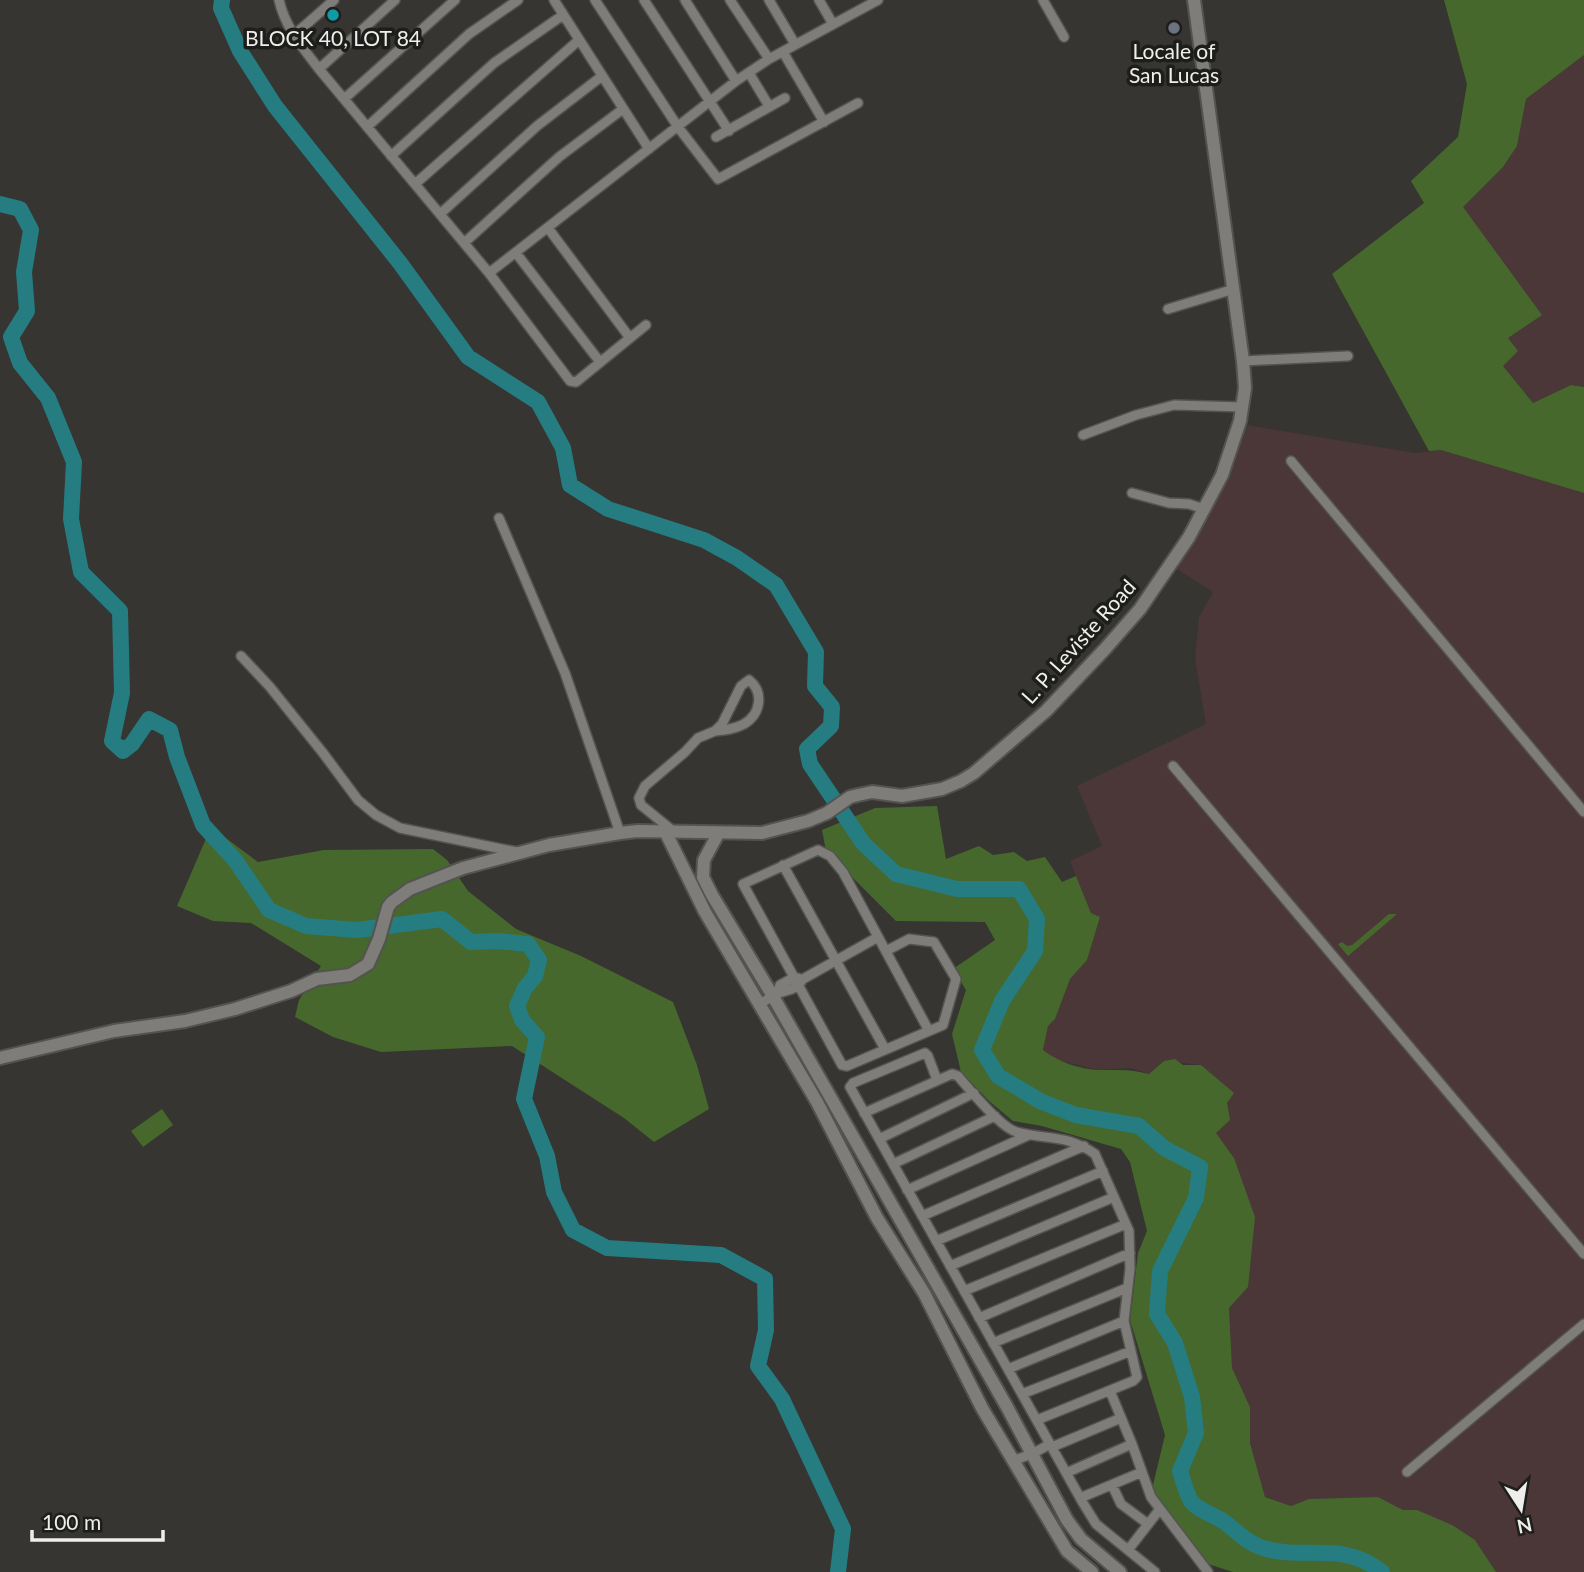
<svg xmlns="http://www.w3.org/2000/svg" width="1584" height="1572" font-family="Lato,sans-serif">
  <rect width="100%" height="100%" fill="#363531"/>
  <!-- industrial -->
  <path fill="#4b3738" d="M1584,55V387L1571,385L1533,403L1503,366L1508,338L1462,207L1503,167L1517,146L1526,99Z
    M1246,425L1415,453L1441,450L1584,493V1572H1496L1475,1540L1417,1510H1403L1378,1497L1309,1499L1291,1506L1265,1497L1250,1443V1407L1232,1369L1229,1308L1248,1287L1234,1158L1216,1133L1201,1065L1164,1061L1149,1074L1131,1068L1097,1070L1054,1059L1043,1050L1048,1026L1055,1019L1070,979L1087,960L1100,917L1091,913L1070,861L1102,846L1077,786L1206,724L1195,659L1199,617L1213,592L1177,569L1229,475Z"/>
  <!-- green -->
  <path fill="#47682c" d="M1444,0H1584V55L1526,99L1517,146L1503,167L1463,207L1542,315L1508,338L1518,351L1503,366L1533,403L1571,385L1584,387V493L1441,450L1429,451L1332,274L1424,203L1411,181L1458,137L1467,84Z
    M937,806L946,859L979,846L993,855L1014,852L1027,861L1045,857L1062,882L1076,876L1091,913L1100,917L1087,960L1070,979L1055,1019L1048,1026L1043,1050C1057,1061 1081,1070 1100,1070C1118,1070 1131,1069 1149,1074L1164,1061L1175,1059L1183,1065H1201L1234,1093L1227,1103L1230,1120L1216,1133L1234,1158L1255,1217L1248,1287L1229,1308L1232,1368L1250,1407V1443L1265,1497L1291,1506L1309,1499L1378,1497L1403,1510H1417L1452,1525L1475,1540L1496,1572H1233L1208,1564L1156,1495L1153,1485L1165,1435L1130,1320L1138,1253L1147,1231L1130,1162L1121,1149L1042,1126L1013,1121L989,1101L961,1072L952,1034L966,990L953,969L995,940L985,922L896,921L826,851L822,830L875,808Z
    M211,827L258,862L324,850L433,849L447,860L468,891L516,929L581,956L673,1002L697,1065L709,1109L654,1142L624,1118L512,1046L381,1052L333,1037L295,1017L299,1000L321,966L251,923L213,921L177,906Z
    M1389,914H1397L1348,956L1338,944L1342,942L1347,946L1352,945Z
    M162,1109L173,1125L143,1147L131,1131Z"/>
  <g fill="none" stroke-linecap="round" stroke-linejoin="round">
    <!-- river -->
    <path stroke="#257d82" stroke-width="16" d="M222,0L221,8L240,51L275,106L400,263L468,357L538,402L563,448L570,485L608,509L704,540L737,558L776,585L816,652L815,686L832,707L831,726L807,749L810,764L863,843L896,874L957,889H1019L1037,919L1035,951L1002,1001L982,1050L998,1076L1042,1102L1076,1115L1139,1126L1164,1148L1200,1167L1196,1198L1160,1271L1157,1314L1175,1343L1192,1397L1196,1433L1180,1471C1183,1480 1186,1493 1191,1501C1197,1510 1214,1515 1223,1521C1237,1531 1245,1542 1263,1548C1306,1561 1342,1540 1382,1572
      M0,204L20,209L31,230L24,272L27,311L11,337L20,363L48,398L74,462L71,519L81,572L120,611L122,693L112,741L123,751L132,744L149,719L170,730L177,757L203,825L235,860L269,910L306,926L357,930L442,919L471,942L498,941L528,944L539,960L535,976L525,988L517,1006L522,1020L537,1037L524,1099L547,1156L554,1192L573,1230L607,1248L721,1255L765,1279L766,1330L758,1366L782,1399L843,1529L838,1572"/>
    <defs>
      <path id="minor" d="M279,0C285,27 302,47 319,69L395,0
        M554,0L649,149
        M595,0L678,127L718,179L858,103
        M644,0L729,131
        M685,0L736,81
        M730,0L769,59
        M769,0L795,44
        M819,0L833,24
        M1043,0L1064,37
        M293,36L334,0
        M783,52L824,122
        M319,69L489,273L736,81L769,59L878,0
        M749,73L769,106
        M344,99L455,0
        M367,127L469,34L518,0
        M716,137L785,98
        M391,156L494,63L563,15
        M415,184L579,40
        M440,214L537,126L602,76
        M464,243L559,157L623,109
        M516,253L600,362
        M489,273L570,381L576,382L630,338L548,228
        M1168,309L1234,289
        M630,338L646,325
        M1243,361L1348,356
        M1083,435L1136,415L1174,405L1243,407
        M1291,461L1584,812
        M1132,493L1169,503L1189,504L1204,509
        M499,518L565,673L620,833
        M241,656L270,687L323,753L358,800L376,815L400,828L517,852
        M1173,766L1584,1254
        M673,831L641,805L639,798L645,786L685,752L698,738L715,731L722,724L741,686L749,680C764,692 761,714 744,724C735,729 725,730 715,731
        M783,865L885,1049
        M886,951L909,939L934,942L956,979L943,1025L847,1066L842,1065L743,884L818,850L830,856L843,872L929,1031
        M777,994L780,985L793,978H798
        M760,1004C765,1001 769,998 775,995C786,989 795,992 803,979L878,937
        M937,1080L928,1056L925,1053L853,1083L850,1087L1083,1503L1096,1524L1155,1572
        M864,1113L952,1074L958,1076C969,1089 1002,1129 1017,1132C1047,1140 1067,1134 1095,1154L1129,1231L1130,1269L1124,1321L1137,1377L1133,1381L1037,1420
        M879,1139L974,1093
        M893,1164L995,1116
        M907,1190L1029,1135
        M922,1216L1084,1146
        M936,1241L1103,1171
        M950,1266L1114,1197
        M964,1291L1126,1224
        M979,1318L1130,1253
        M993,1343L1127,1288
        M1008,1369L1124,1321
        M1110,1391L1132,1444L1151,1497L1208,1572
        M1022,1394L1131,1351
        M1052,1447L1121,1418
        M1012,1461L1032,1454L1050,1444
        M1407,1472L1584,1324
        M1066,1473L1132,1444
        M1112,1485L1121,1504L1148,1524
        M1080,1498L1142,1472
        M1128,1550L1160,1509"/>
      <path id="tertiary" d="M666,833L705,912L817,1102L877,1218L924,1293L982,1408L1067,1551L1092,1572
        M718,834L704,860L703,877L712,895L771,993L1007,1407L1067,1520L1081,1539L1120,1572"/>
      <path id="secondary" d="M0,1058L114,1031L185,1021L235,1009L291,991L317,979L350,975L368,964L379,939L388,907L392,902L410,889L463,868L549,845L620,833L638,831L762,833L808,821L827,813L850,797L858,795L872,792L902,796L942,789L961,781L974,773L1046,711L1105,649L1140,609L1189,537L1222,475L1240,421L1245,388L1243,361L1194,0"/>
    </defs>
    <!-- minor casing -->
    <use href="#minor" stroke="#535350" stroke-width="12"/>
    <!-- tertiary casing -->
    <use href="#tertiary" stroke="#535350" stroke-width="16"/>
    <!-- secondary casing -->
    <use href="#secondary" stroke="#535350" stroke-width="16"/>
    <!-- minor -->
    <use href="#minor" stroke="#7e7d79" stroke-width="9"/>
    <!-- tertiary -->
    <use href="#tertiary" stroke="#7e7d79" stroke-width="12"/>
    <!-- secondary -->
    <use href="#secondary" stroke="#7e7d79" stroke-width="12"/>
  </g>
  <!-- markers -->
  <circle fill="#0f9aa8" stroke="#1d1d1b" stroke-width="2.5" cx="333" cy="15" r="7"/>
  <circle fill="#6b7280" stroke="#1d1d1b" stroke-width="2.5" cx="1174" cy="28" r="7"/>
  <g text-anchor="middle" stroke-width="7" stroke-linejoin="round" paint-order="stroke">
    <!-- poi labels -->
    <g font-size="21" fill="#eeeeeb" stroke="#1d1d1b">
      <text x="333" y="46">BLOCK 40, LOT 84</text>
      <text x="1174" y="59">Locale of<tspan x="1174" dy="24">San Lucas</tspan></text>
    </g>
    <!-- street labels -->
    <g font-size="21" fill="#eeeeeb" stroke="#1d1d1b">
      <text transform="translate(1079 642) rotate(-48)" y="7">L. P. Leviste Road</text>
    </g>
  </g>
  <!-- north arrow -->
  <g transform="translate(1521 1509) rotate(168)" stroke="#1d1d1b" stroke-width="5" paint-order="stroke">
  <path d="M0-5L12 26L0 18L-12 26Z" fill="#eeeeeb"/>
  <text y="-10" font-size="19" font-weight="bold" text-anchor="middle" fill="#eeeeeb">N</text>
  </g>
  <!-- scale -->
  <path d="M32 1530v10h131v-10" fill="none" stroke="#eeeeeb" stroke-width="3.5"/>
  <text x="42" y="1530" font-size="21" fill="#eeeeeb" stroke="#1d1d1b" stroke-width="5" paint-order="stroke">100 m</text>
</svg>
